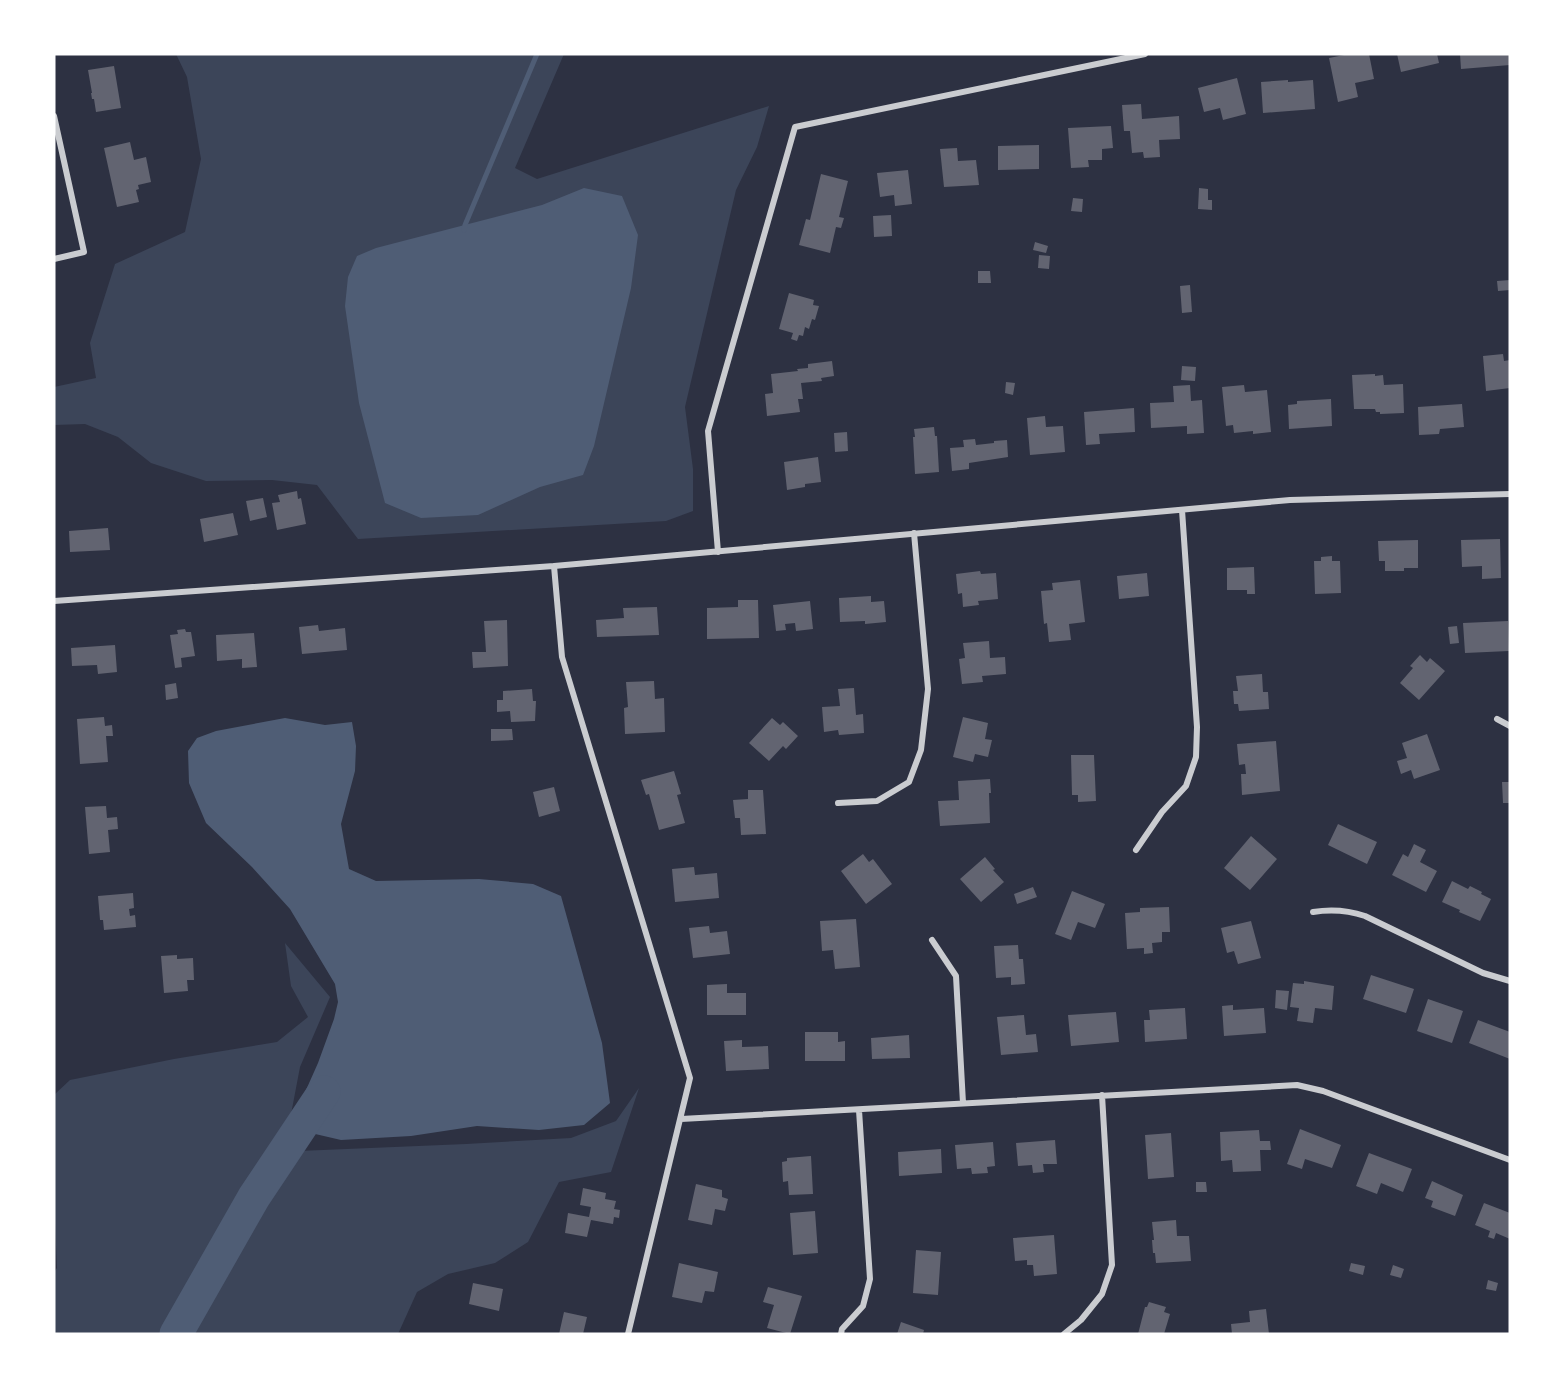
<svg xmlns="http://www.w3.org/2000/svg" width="1564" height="1388" font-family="Signika,sans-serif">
  <rect width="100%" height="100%" fill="#2d3142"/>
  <!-- green -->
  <path fill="#3c4559" d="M176,54H564L515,168L537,179L769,106L757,147L736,190L685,407L693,469V511L666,521L358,539L317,485L272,480L206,481L151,463L118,437L85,424L54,425V387L96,378L90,343L115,264L185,232L201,159L187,77Z
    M285,943L330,997L300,1067L288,1130L278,1145L299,1151L466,1144L571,1138L616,1121L639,1088L611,1172L559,1182L528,1242L495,1263L448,1274L417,1292L398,1334H54V1272L57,1268L54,1201V1095L70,1080L174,1059L277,1042L308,1017L291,986Z"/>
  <!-- water -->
  <path fill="#4f5d75" d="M584,188L622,196L638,235L631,288L594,446L583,475L540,487L478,515L421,518L385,503L359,403L345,306L348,277L357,256L376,248L542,205Z
    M285,718L325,725L352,722L356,746L355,771L341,824L349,869L376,881L479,879L533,884L561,896L602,1043L610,1103L584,1125L539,1130L477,1126L411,1136L341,1140L298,1130V1108L318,1063L334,1019L338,1002L335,984L290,909L252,867L206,823L189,783L188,751L197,738L216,731Z"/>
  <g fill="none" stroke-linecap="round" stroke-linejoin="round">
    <!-- stream -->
    <path stroke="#4f5d75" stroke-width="5" d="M464,230L465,225L537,54"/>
    <!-- river -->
    <path stroke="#4f5d75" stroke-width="33" d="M176,1334L254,1197L324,1092"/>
  </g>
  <!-- building -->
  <path fill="#626471" d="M1349,54L1352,55L1369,54L1374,79L1355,83L1358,97L1338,102L1329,58Z
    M1397,54H1437L1439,63L1401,72Z
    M1460,54H1510V65L1461,69Z
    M114,66L121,108L96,112L94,99H92L91,93H92L88,70Z
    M1237,78L1246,114L1223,120L1220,108L1204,112L1198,88Z
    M1288,80V82L1313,80L1315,109L1263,113L1261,82Z
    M1141,104L1142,119L1179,116L1180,139L1159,140L1160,157L1144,158L1143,152L1132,153L1130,131H1124L1122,105Z
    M1111,126L1113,148L1102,149V160H1088L1089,167L1071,168L1068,128Z
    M130,142L134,160L146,157L151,182L138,185L139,189L136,190L139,202L117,207L104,148Z
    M1039,145V169L998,170V146Z
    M957,148L958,161L976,160L979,185L944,187L940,149Z
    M908,170L912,204L895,206L894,195L880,197L877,173Z
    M821,174L848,181L839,217L844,218L841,228L836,227L830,253L799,245L806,219L810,220Z
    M1199,188L1208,189V200H1212V210L1198,209Z
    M1073,198L1083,199L1082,212L1071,211Z
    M891,215L892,236L874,237L873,216Z
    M1035,242L1048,246L1046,253L1033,250Z
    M1039,255L1050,256L1049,269L1038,268Z
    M978,271H990L991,283H978Z
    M1510,280V290L1498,291L1497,281Z
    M1190,285L1192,312L1182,313L1180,286Z
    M789,293L814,300L813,305L819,306L815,320L812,319L809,329L805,327L803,336L799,335L797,341L791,339L793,333L779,329Z
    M1503,354L1504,361L1510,360V388L1486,391L1483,356Z
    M832,361L834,376L821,378L822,381L801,383L803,399H798L800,412L767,416L765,394L773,393L771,374L798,371L797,369L808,368V364Z
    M1182,366L1196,367L1195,381L1181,380Z
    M1375,374V376L1383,375L1384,385L1403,384L1404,413L1380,414V412H1376L1375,409H1354L1352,375Z
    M1006,382L1015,383L1013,395L1005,393Z
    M1190,385L1191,401L1202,400L1204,433L1187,434V426L1151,428L1150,403L1174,402L1173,386Z
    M1244,385L1245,392L1267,390L1271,432L1253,434V431L1234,433L1233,425L1226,426L1222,387Z
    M1331,399L1332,426L1289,429L1288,405L1297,404V401Z
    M1462,404L1464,427L1440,429L1439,434L1419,435L1418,407Z
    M1134,408L1135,432L1099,434L1100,444L1086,445L1084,412Z
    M1045,416L1046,427L1063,426L1065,452L1030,455L1027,418Z
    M934,427L935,436H937L939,472L915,474L913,437H915L914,429Z
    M847,432L848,451L835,452L834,433Z
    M975,439L976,445L994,443V441L1007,440L1008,457L969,463V469L952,471L950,448L964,447L963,440Z
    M818,457L821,482L805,484V487L787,490L784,462Z
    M297,491L298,499L301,498L306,524L277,530L272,503L280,502L278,495Z
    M263,498L267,517L250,521L246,501Z
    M233,513L238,535L204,542L200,519Z
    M108,528L110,550L70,552L69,531Z
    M1500,539L1501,578L1482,579V566L1462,567L1461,540Z
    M1418,540V568H1404V571H1385V561H1379L1378,541Z
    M1332,556V561H1340L1341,593L1315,594L1314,561H1321V557Z
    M1254,567L1255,594H1247V590H1227V568Z
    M980,571L981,574L996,573L998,599L978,601L979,605L963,607L962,593L958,594L956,574Z
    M1147,573L1149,596L1119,599L1117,576Z
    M1080,580L1085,622L1069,624L1071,640L1049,642L1047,623L1044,624L1041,591L1053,590L1052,583Z
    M871,596V602L884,601L886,622L865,624V621L840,622L839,598Z
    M738,600H758L759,638L707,639V608L738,607Z
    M810,601L813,629L796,631L795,623L785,624L786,630L776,631L773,605Z
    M657,607L659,635L597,637L596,620L624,618L623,608Z
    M507,620L508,666L473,668L472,652H486L484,621Z
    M1508,621L1509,651L1465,653L1463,623Z
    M318,625L319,631L345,628L347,650L302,654L299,627Z
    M1457,626L1459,643L1450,644L1448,627Z
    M185,629L186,632H191L195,656L181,658L182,667L175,668L170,635L178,634L177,630Z
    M254,633L257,667L242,668V659L217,661L216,635Z
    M989,641L990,658L1005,657L1006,674L982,676L983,682L962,684L959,659L965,658L963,643Z
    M115,645L117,672L98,674L97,665L72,666L71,648Z
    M1420,655L1427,662L1430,658L1445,671L1419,700L1400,683L1413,668L1410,666Z
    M1262,674L1263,692H1268L1269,709L1239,711L1238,704H1234L1233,691H1238L1236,676Z
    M654,681L655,699L664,698L665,732L625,734L624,708L628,707L626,682Z
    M176,683L178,698L166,700L165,685Z
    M854,688L856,715L863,714L864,733L839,735L838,730L824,732L822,707L840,706L838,689Z
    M532,689L533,701H536L535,721L511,722L510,711L497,712V700H503V691Z
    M104,717L105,726L112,725L113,736H106L108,762L80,764L77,719Z
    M963,717L988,723L985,739L992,740L988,757L975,754L973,762L953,757Z
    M772,718L780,725L783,722L798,736L786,749L783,746L769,761L749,743Z
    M491,729H512L513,740L491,741Z
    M1427,734L1440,770L1414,779L1411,770L1401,774L1397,761L1407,758L1402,743Z
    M1276,741L1280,791L1242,795L1241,774H1246L1245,764L1239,765L1237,744Z
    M1071,755H1094L1096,801L1078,802V795H1072Z
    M674,771L681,794L677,795L685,823L659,830L649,794L646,795L641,780Z
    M990,779L991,793H989L990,823L940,826L938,801L959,800L958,781Z
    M1502,782H1510V803H1503Z
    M554,787L560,811L539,817L533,792Z
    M748,790H763L766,834L741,835L740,818H735L733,800L748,799Z
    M106,806L107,818L117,817L118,829L108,830L110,852L89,854L85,807Z
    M1338,824L1377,842L1367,864L1328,845Z
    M1251,836L1277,859L1250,890L1224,868Z
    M1414,844L1426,850L1420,862L1437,871L1426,892L1392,875L1403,854L1408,857Z
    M863,854L869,862L873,859L892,884L866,904L841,871Z
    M985,857L995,869L993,870L1004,882L981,902L960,879Z
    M694,867L695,875L717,873L719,898L675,902L672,869Z
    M1452,881L1468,889L1470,886L1482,892L1481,894L1491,899L1480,921L1459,912L1460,910L1442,902Z
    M1033,887L1037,897L1017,904L1014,894Z
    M1072,891L1105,904L1095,928L1078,922L1071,940L1055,934Z
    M133,893L134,908L129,909L130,916L135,915L136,927L104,930L103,920H100L98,896Z
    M1169,907L1170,932H1162V942L1152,943L1153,953L1144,954V948L1127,949L1125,913L1140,912V908Z
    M856,919L860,967L835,969L833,950L822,951L820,921Z
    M1251,921L1261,958L1238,964L1234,951L1227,953L1221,928Z
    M709,926L710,933L727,931L730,954L693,958L689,928Z
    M1018,945L1019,959H1023L1025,984L1011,985V977L996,978L994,946Z
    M177,955V959L193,958L194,980H187L188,991L164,993L161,956Z
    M1371,975L1414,989L1406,1013L1363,999Z
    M1304,981L1334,986L1332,1010L1315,1008L1313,1023L1297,1021L1299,1008L1290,1007L1293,983L1304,984Z
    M727,984V993H746V1015H707V985Z
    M1276,990L1289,991L1287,1010L1275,1008Z
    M1428,999L1463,1011L1452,1043L1417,1031Z
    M1233,1005V1010L1264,1008L1266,1033L1224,1036L1222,1006Z
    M1185,1008L1187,1039L1145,1042L1144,1020H1150L1149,1010Z
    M1116,1012L1119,1042L1071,1046L1068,1015Z
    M1024,1015L1026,1035L1036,1034L1038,1052L1001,1055L997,1017Z
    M1478,1020L1510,1032V1059L1469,1043Z
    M805,1032H838V1042L845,1041V1061H805Z
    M909,1035L910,1058L872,1059L871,1038Z
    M742,1040V1047L768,1046L769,1069L726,1071L724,1041Z
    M1300,1129L1341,1145L1332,1168L1305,1159L1302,1169L1287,1164Z
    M1259,1130L1260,1141H1270L1271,1150H1260L1261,1171L1233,1172L1232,1160L1221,1161L1220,1132Z
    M1171,1133L1174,1177L1148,1179L1145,1135Z
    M1055,1140L1057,1164H1043L1044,1172L1033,1173L1032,1165L1018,1166L1016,1143Z
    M993,1142L995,1166L987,1167L988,1173L972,1174L971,1168L957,1169L955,1145Z
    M941,1149L942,1173L899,1176L898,1152Z
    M1369,1153L1412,1169L1403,1192L1381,1183L1377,1194L1356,1186Z
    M811,1156L813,1194L789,1195L788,1181L783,1182L782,1162L787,1161V1158Z
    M1432,1181L1463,1195L1455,1216L1431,1207L1433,1201L1425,1198Z
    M1196,1182H1206L1207,1192H1196Z
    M696,1184L722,1190V1197L728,1199L725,1211L715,1209L712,1225L688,1220Z
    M583,1188L606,1193L605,1199L616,1201L614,1209L620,1210L619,1218L614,1217L613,1224L591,1220L587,1237L565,1233L568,1213L589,1217L591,1207L580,1205Z
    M1484,1203L1510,1213V1239L1496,1233L1494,1239L1488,1237L1490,1231L1475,1225Z
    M815,1211L818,1253L793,1255L790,1213Z
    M1176,1220L1177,1236H1189L1191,1261L1156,1263L1155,1253H1153L1152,1240H1154L1152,1222Z
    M1054,1235L1057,1274L1034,1276L1033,1265H1027V1260L1015,1261L1013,1238Z
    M916,1250L941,1252L938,1295L913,1293Z
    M679,1263L718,1272L714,1292L705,1291L702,1303L672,1297Z
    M1351,1263L1365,1266L1363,1275L1349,1271Z
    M1393,1265L1404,1269L1401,1278L1390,1275Z
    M1488,1280L1498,1283L1496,1291L1486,1289Z
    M473,1283L503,1289L499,1311L469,1304Z
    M768,1287L802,1296L790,1334L767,1328L774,1305L763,1302Z
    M1149,1302L1166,1307L1164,1312L1170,1314L1164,1334H1138L1145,1307H1147Z
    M1266,1309L1269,1334H1232L1231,1324L1250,1322L1249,1311Z
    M564,1312L587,1317L583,1334H559Z
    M901,1322L924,1330L923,1334H897Z"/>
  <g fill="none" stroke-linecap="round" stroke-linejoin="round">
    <!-- minor -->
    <path stroke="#caccd0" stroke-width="6" d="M54,116L84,252L54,259
      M718,552L708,431L795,127L1145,54
      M554,566L562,657L690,1078L628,1334
      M54,601L554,566L1290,500L1510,494
      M1497,719L1510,726
      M838,803L877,801L909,782L921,750L928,689L914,533
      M1136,850L1162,812L1186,786L1196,757L1197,727L1182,510
      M1313,912C1332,909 1347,910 1365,916L1483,973L1510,981
      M932,940L956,976L963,1103
      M681,1119L1297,1085L1323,1091L1510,1160
      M841,1334L842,1329L863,1306L870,1279L859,1110
      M1064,1334L1081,1320L1102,1294L1112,1265L1102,1095"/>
  </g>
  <!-- border -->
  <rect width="1564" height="1388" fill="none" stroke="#ffffff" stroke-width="111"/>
</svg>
